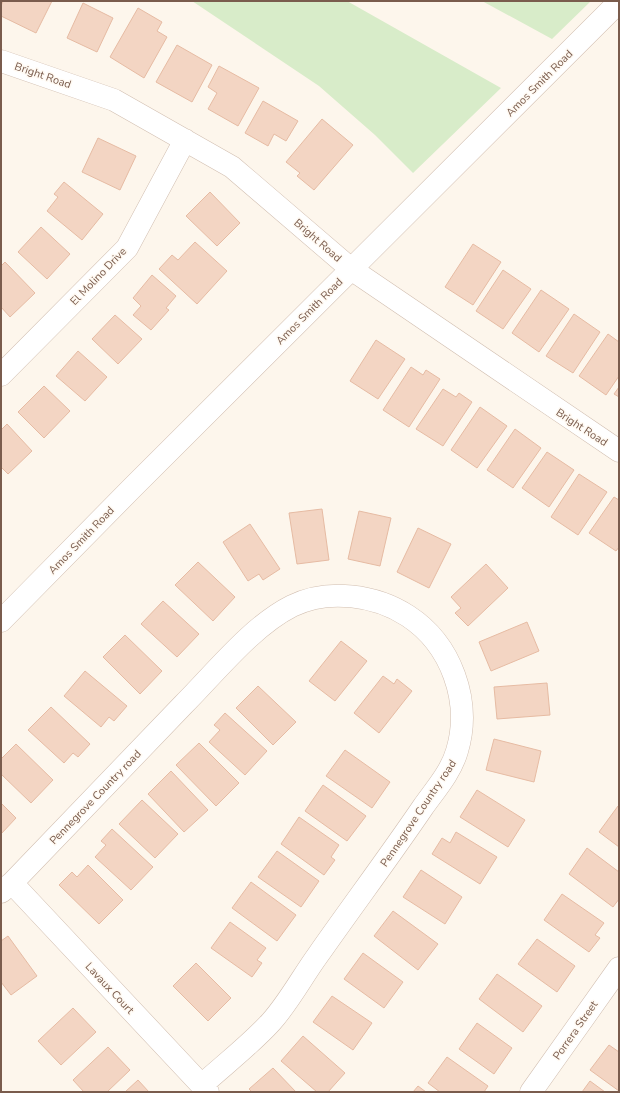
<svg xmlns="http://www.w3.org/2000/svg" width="620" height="1093" font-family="'Nunito Sans',sans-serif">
  <rect width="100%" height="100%" fill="#fdf6ec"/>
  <!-- green -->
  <path fill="#d8ecc9" d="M192,1H347L501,88L413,173L375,135L319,86Z
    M482,1H591L552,39Z"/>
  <!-- building -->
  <path fill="#f3d5c3" stroke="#e6bba3" d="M3,1H52L36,33L1,16V6Z
    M83,3L113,18L97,52L67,38Z
    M138,8L162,22L157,31L167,37L144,78L110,57Z
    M177,45L212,65L192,102L156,82Z
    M219,66L259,88L238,126L208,109L217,93L208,87Z
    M263,101L298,121L286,141L274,134L268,146L245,133Z
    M322,119L353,145L314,190L297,176L300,173L286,162Z
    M98,138L136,156L120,190L82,172Z
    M64,182L103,214L82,240L47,211L58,197L54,194Z
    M210,192L240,223L217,246L186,216Z
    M41,227L70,254L47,279L18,252Z
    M195,242L227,271L197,304L159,269L172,255L178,260Z
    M473,244L501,262L473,305L445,287Z
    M5,262L35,293L10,317L1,307V266Z
    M503,270L531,289L503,329L476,311Z
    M152,275L176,296L166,308L169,310L151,330L133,315L141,306L133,298Z
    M541,290L569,309L539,352L512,333Z
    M574,314L600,332L573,373L546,356Z
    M115,315L142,339L118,364L92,339Z
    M608,334L619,342V376L606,395L579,376Z
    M376,340L405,359L378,399L350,381Z
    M78,351L107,377L85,401L56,376Z
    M411,367L423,375L426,370L440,379L409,427L383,410Z
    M44,386L70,411L44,438L18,412Z
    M619,387V397L614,394Z
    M443,389L456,397L459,393L472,402L443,446L416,429Z
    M480,407L507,426L477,468L451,450Z
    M7,424L32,451L8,474L1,467V430Z
    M515,429L541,448L513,488L487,470Z
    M547,452L574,470L549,507L522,488Z
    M579,474L607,492L578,535L551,517Z
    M614,497L619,500V547L616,551L589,533Z
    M322,509L329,560L297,564L289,513Z
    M359,511L391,518L380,566L348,559Z
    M250,524L280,569L263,580L259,574L248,581L223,542Z
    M418,528L451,544L429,588L397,572Z
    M198,562L235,597L213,621L175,585Z
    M486,564L508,588L468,626L455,613L461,608L451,597Z
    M163,601L199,634L177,657L141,624Z
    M527,622L539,651L491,671L479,642Z
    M125,635L162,671L140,694L103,657Z
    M341,641L367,661L335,701L309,681Z
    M85,671L127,706L114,721L109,717L101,727L64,696Z
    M383,676L394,684L397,679L412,691L379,733L354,713Z
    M547,683L550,715L497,719L494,687Z
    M258,686L296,722L273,745L236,708Z
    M51,707L90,744L78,757L73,753L64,763L28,730Z
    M225,713L267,751L245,775L209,742L220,730L214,725Z
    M494,739L541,751L534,782L486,770Z
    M199,743L239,783L216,806L176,765Z
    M16,744L53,780L31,803L1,774V759Z
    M345,750L390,782L372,808L326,776Z
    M171,771L208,810L184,832L148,794Z
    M323,785L366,816L347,841L305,811Z
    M477,790L525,820L508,847L460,817Z
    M142,800L178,834L155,858L119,824Z
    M1,803L16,818L1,834Z
    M618,806L619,807V847L599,832Z
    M299,817L339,845L331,857L335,860L324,875L281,844Z
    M112,829L153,867L131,890L95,857L106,845L101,841Z
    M456,832L497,857L480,884L432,854L442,838L450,843Z
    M587,848L619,872V899L613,907L569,874Z
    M277,851L319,881L301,907L258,877Z
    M88,865L123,900L99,924L59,885L72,872L77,877Z
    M421,870L462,897L445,924L403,897Z
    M251,882L296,915L277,941L232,908Z
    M562,894L604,923L595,935L600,938L589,952L544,920Z
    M393,911L438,944L418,970L374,936Z
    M230,922L266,948L257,960L262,963L252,977L211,948Z
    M8,936L37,976L11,995L1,982V941Z
    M537,939L575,966L557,992L518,964Z
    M363,953L403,982L384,1008L344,979Z
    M196,963L231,998L208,1021L173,986Z
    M497,974L542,1006L523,1032L479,999Z
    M332,996L372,1023L353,1050L313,1022Z
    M73,1008L96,1032L61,1065L38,1041Z
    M477,1023L512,1048L494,1074L459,1049Z
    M303,1036L345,1073L328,1092H317L281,1061Z
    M609,1045L619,1052V1091L590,1070Z
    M108,1047L130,1070L107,1092H84L73,1080Z
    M447,1057L488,1086L484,1092H440L428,1083Z
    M273,1068L296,1092H252L249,1089Z
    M138,1080L149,1092H125Z
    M590,1081L605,1092H582Z
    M418,1086L426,1092H413Z"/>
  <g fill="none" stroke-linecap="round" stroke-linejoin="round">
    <defs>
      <path id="minor" d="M1,61L114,100L232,167L351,269L619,451
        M1,375L127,248L185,140
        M1,621L131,489L619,2
        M12,883L208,1092
        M1,892L12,883C69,824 126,765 183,705C215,673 252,626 292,606C328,588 376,595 408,616C451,644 472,701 457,751C451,772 435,790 423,807C389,857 353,905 318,955C302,977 289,1002 271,1022C250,1045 225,1064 202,1085
        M531,1092L619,968"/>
    </defs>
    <!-- minor casing -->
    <use href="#minor" stroke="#d1beb0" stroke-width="23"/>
    <!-- minor -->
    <use href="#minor" stroke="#fff" stroke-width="22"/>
  </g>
  <g text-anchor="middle" stroke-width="3" stroke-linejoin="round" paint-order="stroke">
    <!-- street labels -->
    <g font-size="11" fill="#7a5c4d" stroke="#fffaf3">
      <text transform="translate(43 75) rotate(19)" y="4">Bright Road</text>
      <text transform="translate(539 83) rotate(-45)" y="4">Amos Smith Road</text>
      <text transform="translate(318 240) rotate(41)" y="4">Bright Road</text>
      <text transform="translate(98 276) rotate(-46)" y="4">El Molino Drive</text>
      <text transform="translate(309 311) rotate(-45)" y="4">Amos Smith Road</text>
      <text transform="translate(582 427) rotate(33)" y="4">Bright Road</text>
      <text transform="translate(81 540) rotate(-46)" y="4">Amos Smith Road</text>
      <text transform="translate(95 797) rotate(-46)" y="4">Pennegrove Country road</text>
      <text transform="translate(418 813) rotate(-56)" y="4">Pennegrove Country road</text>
      <text transform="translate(110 988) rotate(47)" y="4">Lavaux Court</text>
      <text transform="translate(575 1030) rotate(-55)" y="4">Porrera Street</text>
    </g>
  </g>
  <!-- border -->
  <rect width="620" height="1093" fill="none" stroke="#7a5c4d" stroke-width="4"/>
</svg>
